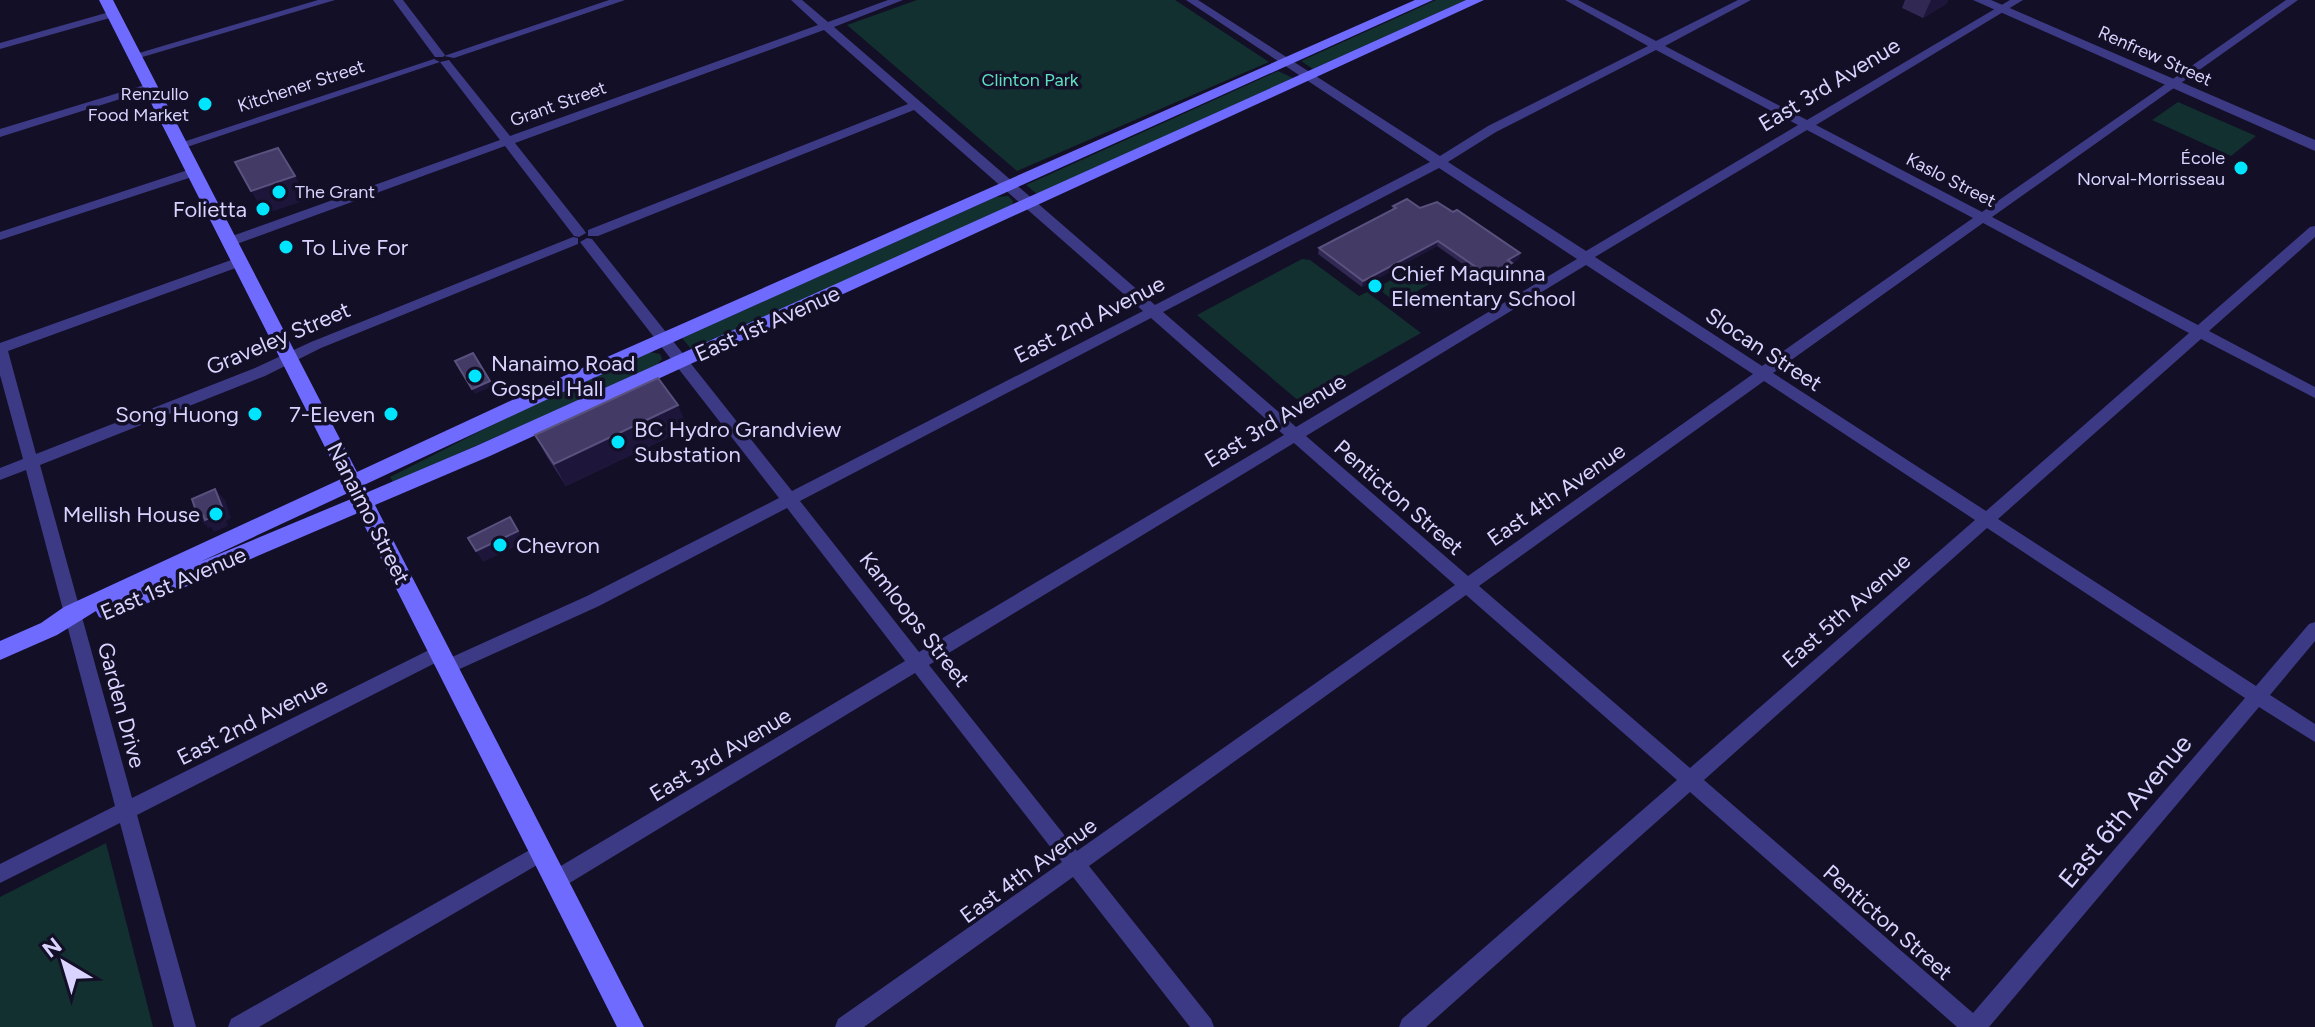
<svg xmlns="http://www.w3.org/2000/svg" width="2315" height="1027" font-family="Figtree,sans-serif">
  <rect width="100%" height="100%" fill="#130f26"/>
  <!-- green -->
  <path fill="#12302f" d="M917,0H1175L1269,62L1017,171L847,25Z
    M1436,0H1466L1313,69L1301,61Z
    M1278,71L1293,78L1037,194L1026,185Z
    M2178,102L2256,136L2231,156L2152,120Z
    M1008,196L1013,201L1012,205L692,350L682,338L996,197Z
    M1302,259L1310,260L1359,296L1367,292L1421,333L1300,402L1197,315Z
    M1415,266L1436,280L1397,303L1377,288Z
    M650,352L660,354L662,359L655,367L393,482L390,477L557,392Z
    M106,843L153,1027H0V897Z"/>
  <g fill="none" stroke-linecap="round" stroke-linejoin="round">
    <!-- minor -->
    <path fill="#3d3a85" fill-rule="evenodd" d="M318,0H335L139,58L129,56Z
      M393,0H403L445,55L443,57H435Z
      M609,0H625L454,58L444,56Z
      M791,0H802L828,22L888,0H903L834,27L1155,305L1430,162L1186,0H1198L1440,156L1488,126L1648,46L1565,0H1578L1656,41L1738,0H1751L1665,46L1807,120L2010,0H2023L1816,125L1982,212L2286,0H2298L1992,217L2198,325L2310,227L2315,226V237L2209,331L2315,387V398L2201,339L1998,519L2256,686L2309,624L2315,622V641L2270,695L2315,724V742L2259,707L1989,1027H1957L1690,792L1426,1027H1399L1402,1019L1677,780L1466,595L1089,866L1211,1019L1214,1027H1190L1073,877L864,1027H835L838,1019L1062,862L915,673L563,887L556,889L549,887L546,880L549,873L905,661L787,508L599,606L453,672L447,674L441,672L438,667L441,662L587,596L779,498L580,242L587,238L592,239L792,491L1143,311L914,110L598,236H588V230L908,104L824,30L515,143L584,230L586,233L579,237L574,236L505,146L234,245H224V239L500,140L440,62L184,148H176L174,145L434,59L440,62L449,60L510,136L818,25ZM1656,50L1798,125L1586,251L1448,162L1496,132ZM1807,130L1973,218L1762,366L1595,257ZM1439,168L1577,259L1296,427L1163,312ZM1983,223L2189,333L1986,511L1773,373ZM1586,265L1753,374L1468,576L1306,436ZM1151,318L1284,435L919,652L800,501ZM1764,381L1975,520L1690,768L1479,586ZM1294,443L1455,585L1077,851L929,665ZM1987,528L2245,698L1973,1013L1704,780Z
      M113,11L117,12V16L0,49V43Z
      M151,83L157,86L155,88L0,137V129Z
      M194,168L200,172L198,175L0,240V232Z
      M573,237L578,238V244L321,348L265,376L40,465L132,798L433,648L439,646L445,648L448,653L445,658L137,815L196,1027H174L120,823L0,883V864L115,806L26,470L0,480V468L23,459L0,375V343L234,259H244L246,262L244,265L8,351L36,454L255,368L311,342Z
      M542,843L549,846L552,852L549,858L259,1027H228L231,1019Z"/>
    <!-- tertiary -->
    <path fill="#3d3a85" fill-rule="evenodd" d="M1973,0H1991L2315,140V151Z"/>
    <!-- secondary -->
    <path fill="#6f6bff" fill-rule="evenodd" d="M99,0H113L357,472L564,376L1415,0H1433L576,386L364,485L368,492L476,446L1466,0H1484L490,456L375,505L644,1027H617L358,513L115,617L107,620L99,617L96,611L57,635L0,660V641L41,623L64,607L341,479ZM348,493L351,499L200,562Z"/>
  </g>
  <!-- wall -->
  <path fill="#312854" d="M1905,0H1948L1946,4L1923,18L1902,8Z
    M1393,206L1420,208L1453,212L1520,253L1519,259L1512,263L1511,269L1488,282L1437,246L1362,287L1318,254L1319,248L1392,210Z
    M688,428L566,486L547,457L535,435Z"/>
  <!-- shaded-wall -->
  <path fill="#1d163a" d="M1931,0H1948L1946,4L1923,18Z
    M278,148L309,199L265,214L251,191Z
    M1438,241L1437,246L1362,287L1363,281Z
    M1520,253L1519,259L1507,266L1508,260Z
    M1512,263L1511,269L1488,282L1489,276Z
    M490,381L493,386L475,394L472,389Z
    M678,405L688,428L566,486L554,464Z
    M215,489L225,500L231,518L226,521L228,526L214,532L211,527L208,528L198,517L217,509Z
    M518,531L525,542L483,562L476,551Z"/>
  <!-- building -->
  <path fill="#433a66" stroke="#5a527e" stroke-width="2" d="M278,148L295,176L251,191L235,162Z
    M1407,199L1420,208L1437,202L1453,212L1457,210L1520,253L1508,260L1512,263L1489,276L1438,241L1363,281L1319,248L1396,208L1393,206Z
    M473,353L490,381L472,389L455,361Z
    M658,378L678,405L554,464L535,435Z
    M215,489L222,507L217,509L219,514L205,520L203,515L198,517L192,499Z
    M510,517L518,531L476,551L468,538Z"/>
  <!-- markers -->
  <g fill="#00e5ff" stroke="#130f26" stroke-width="3">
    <circle cx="205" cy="104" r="8"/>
    <circle cx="2241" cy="168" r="8"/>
    <circle cx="279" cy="192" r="8"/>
    <circle cx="263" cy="209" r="8"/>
    <circle cx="286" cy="247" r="8"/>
    <circle cx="1375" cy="286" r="8"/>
    <circle cx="475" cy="376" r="8"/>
    <circle cx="255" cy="414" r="8"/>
    <circle cx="391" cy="414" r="8"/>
    <circle cx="618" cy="442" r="8"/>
    <circle cx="216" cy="514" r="8"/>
    <circle cx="500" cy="545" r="8"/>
  </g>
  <g text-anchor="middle" stroke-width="7" stroke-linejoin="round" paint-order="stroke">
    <!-- far-street labels -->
    <g font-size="18" fill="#d9d4ff" stroke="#130f26">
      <text transform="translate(2155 56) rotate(24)" y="6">Renfrew Street</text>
      <text transform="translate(301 86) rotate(-18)" y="6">Kitchener Street</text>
      <text transform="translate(558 104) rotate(-20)" y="6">Grant Street</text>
      <text transform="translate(1951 180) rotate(27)" y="6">Kaslo Street</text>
    </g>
    <!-- far-park labels -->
    <g font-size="18" fill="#5fe0c0" stroke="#130f26">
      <text x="1030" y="86">Clinton Park</text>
    </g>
    <!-- far-poi labels -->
    <g font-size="18" fill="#d9d4ff" stroke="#130f26" text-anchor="end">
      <text x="189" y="100">Renzullo<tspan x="189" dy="21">Food Market</tspan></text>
      <text x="2225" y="164">École<tspan x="2225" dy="21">Norval-Morrisseau</tspan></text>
      <text x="295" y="198" text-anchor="start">The Grant</text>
    </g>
    <!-- street labels -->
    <g font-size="22" fill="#d9d4ff" stroke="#130f26">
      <text transform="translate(1829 84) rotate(-31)" y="8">East 3rd Avenue</text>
      <text transform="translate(1089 319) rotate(-27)" y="8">East 2nd Avenue</text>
      <text transform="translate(767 323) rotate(-24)" y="8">East 1st Avenue</text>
      <text transform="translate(278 338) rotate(-23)" y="8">Graveley Street</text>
      <text transform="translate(1764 349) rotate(33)" y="8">Slocan Street</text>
      <text transform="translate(1275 420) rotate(-31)" y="8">East 3rd Avenue</text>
      <text transform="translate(1556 494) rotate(-35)" y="8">East 4th Avenue</text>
      <text transform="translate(1399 497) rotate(41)" y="8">Penticton Street</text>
      <text transform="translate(369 513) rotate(63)" y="8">Nanaimo Street</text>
      <text transform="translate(173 583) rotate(-23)" y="8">East 1st Avenue</text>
      <text transform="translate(1846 610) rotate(-41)" y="8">East 5th Avenue</text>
      <text transform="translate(915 619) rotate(52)" y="8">Kamloops Street</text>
      <text transform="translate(122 705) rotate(75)" y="8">Garden Drive</text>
      <text transform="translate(252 721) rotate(-27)" y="8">East 2nd Avenue</text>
      <text transform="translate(720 754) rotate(-31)" y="8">East 3rd Avenue</text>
      <text transform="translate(1028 870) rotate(-36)" y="8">East 4th Avenue</text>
      <text transform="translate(1888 922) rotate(41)" y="8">Penticton Street</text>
    </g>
    <!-- poi labels -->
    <g font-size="22" fill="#d9d4ff" stroke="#130f26" text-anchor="start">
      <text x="247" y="217" text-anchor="end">Folietta</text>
      <text x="302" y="255">To Live For</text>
      <text x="1391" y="281">Chief Maquinna<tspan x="1391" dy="25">Elementary School</tspan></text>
      <text x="491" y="371">Nanaimo Road<tspan x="491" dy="25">Gospel Hall</tspan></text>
      <text x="239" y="422" text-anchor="end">Song Huong</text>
      <text x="375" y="422" text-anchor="end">7-Eleven</text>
      <text x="634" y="437">BC Hydro Grandview<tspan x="634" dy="25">Substation</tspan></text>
      <text x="200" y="522" text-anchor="end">Mellish House</text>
      <text x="516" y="553">Chevron</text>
    </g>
    <!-- near-street labels -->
    <g font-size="26" fill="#d9d4ff" stroke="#130f26">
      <text transform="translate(2125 811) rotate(-50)" y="9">East 6th Avenue</text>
    </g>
  </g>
  <!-- north arrow -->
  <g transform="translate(64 963) rotate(322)" stroke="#130f26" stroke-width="6" paint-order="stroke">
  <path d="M0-6L14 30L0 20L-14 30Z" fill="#d9d4ff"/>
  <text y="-12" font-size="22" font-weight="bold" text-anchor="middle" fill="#d9d4ff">N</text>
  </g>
</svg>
